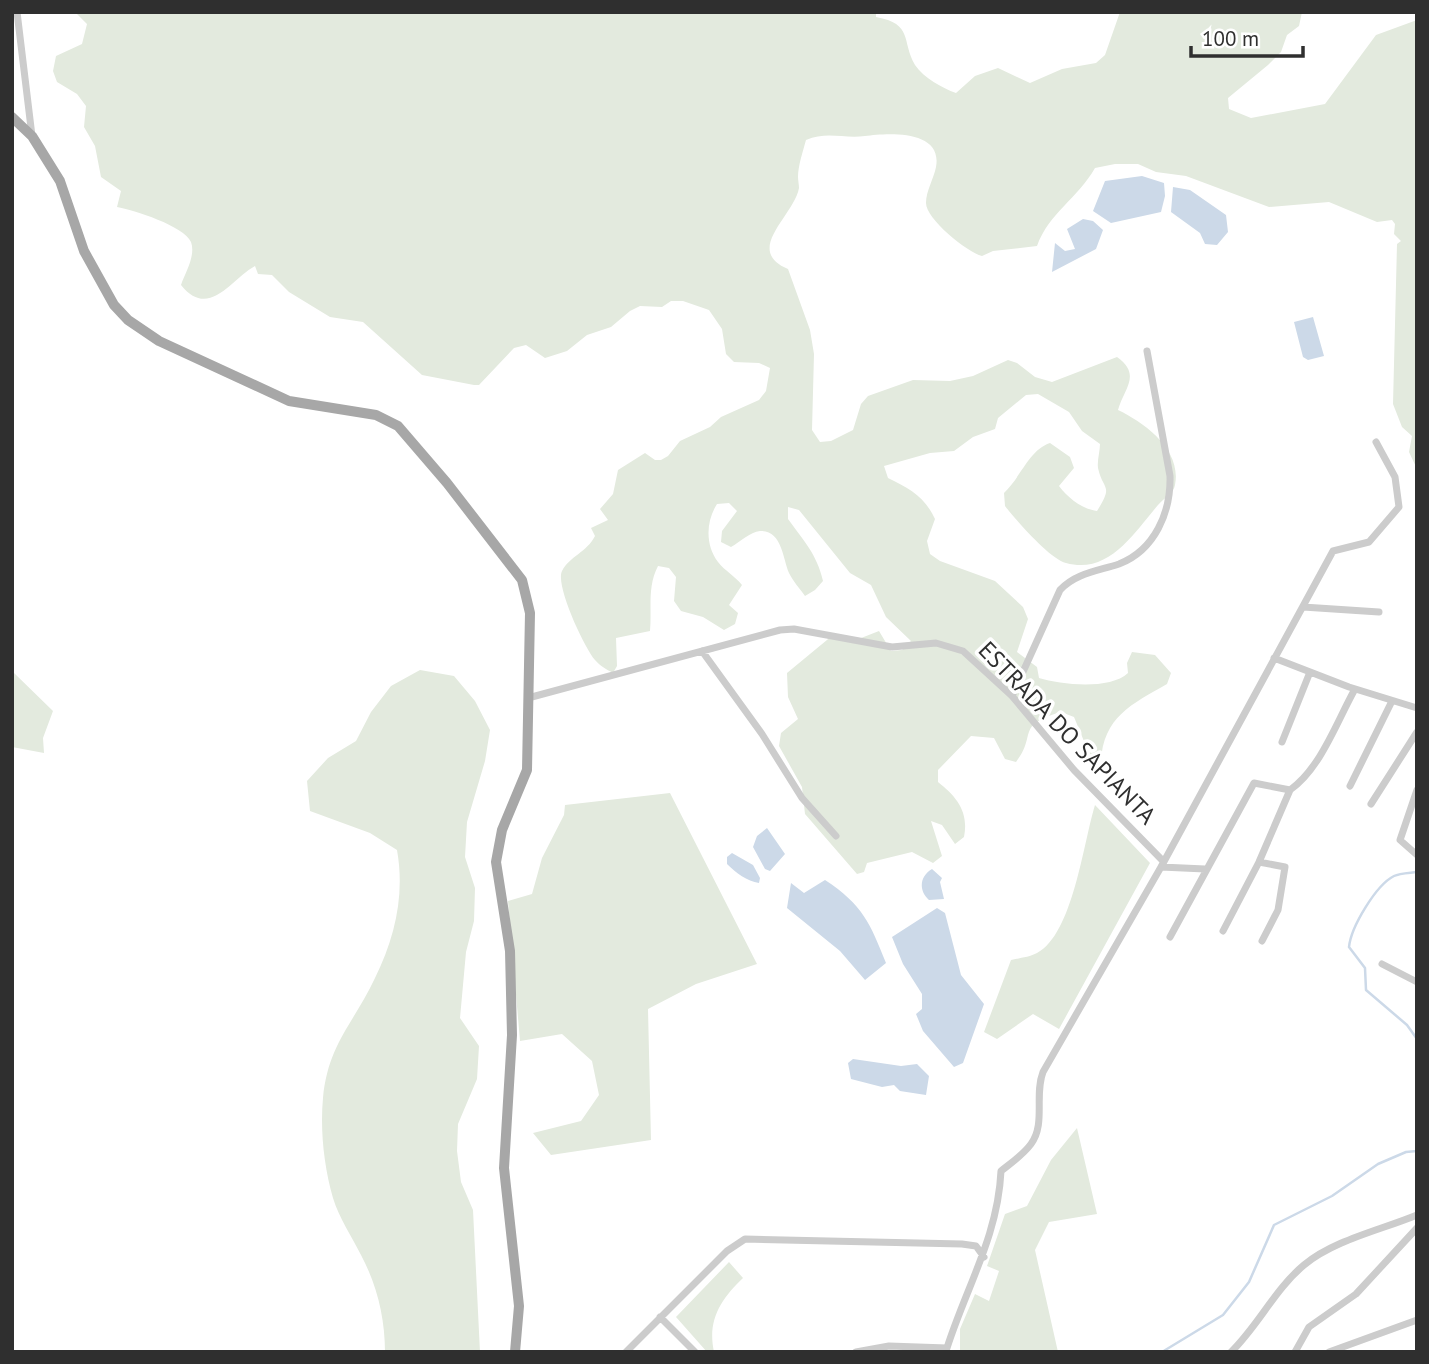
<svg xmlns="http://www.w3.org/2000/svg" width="1429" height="1364" font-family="'PT Sans',sans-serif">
  <rect width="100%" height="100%" fill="#fff"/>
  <!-- green -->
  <path fill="#e3eade" d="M75,12H876V17C914,24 901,41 915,65C924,78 942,88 956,93L975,76L998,68L1030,83L1062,69L1096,63L1105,55L1120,12H1302L1299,26L1287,35L1281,52L1268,65L1228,98L1229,109L1251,118L1325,104L1376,35L1417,20V469L1409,452L1412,436L1402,427L1393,404L1397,244L1401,241L1394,234L1395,224L1392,220L1377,222L1329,202L1269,207L1186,176L1156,172L1138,164H1115L1095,168C1078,198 1049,213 1037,246L993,251L982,256C967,252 926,219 926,203C926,191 934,178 936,167C943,129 887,133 865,136C844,139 827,131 806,140C803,151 798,166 798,177C798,180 799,185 799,188C794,216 743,250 788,269L810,330L814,354L812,430L820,442L831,441L853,430L861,404L868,396L913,380L950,381L973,376L1008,360L1017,363L1035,377L1052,382L1117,357C1142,375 1124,388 1118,410C1145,423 1182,450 1175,485C1174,493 1164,498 1158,505C1134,533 1109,575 1066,563C1050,559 1016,520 1005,506L1004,493C1021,477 1029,450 1050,443L1070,457L1074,468L1059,486C1068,498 1082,509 1097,511C1114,484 1103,491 1098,468C1097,461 1100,451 1100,444L1082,431L1069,412L1038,394L1026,395L998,418L995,429L973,437L954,451L930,453L884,466L888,478C909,488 925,497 935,519L927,541L930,554L940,561L995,581L1023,607L1028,619L1017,652L1037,667L1039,678C1062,685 1110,690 1128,673L1127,663L1132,652L1155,655L1171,673L1167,684C1132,704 1103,717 1101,762L1093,763L1074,717L1061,712C1014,726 1038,734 1016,762L1005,759L994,738L971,736L938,770V782C957,797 969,812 964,837L955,844L942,825L931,821L942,856L933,863L912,852L867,863L864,872L857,874L805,814L802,787L779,746L781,733L798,719L788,697L787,673L833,635L856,640L879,631L891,651L902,650L911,641L886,617L871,585L850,573L799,510L788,507V519C803,540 817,554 823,581L815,590L805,596C800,589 793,581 789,573C783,559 782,530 760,531C750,532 740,542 731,547L721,542L722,531L737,511L729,503L717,504C706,521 705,545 718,562C725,571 735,576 742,585L729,605L738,613L735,624L724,630L703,617L681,611L674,601L676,577L669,568L658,566C647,587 652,609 650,631L616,638L617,666L613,673C606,669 600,666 595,660C584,647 555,585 562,571C570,556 587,552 595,536L591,528L608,520L600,509L613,494L618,470L645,453L655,460H661L668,456L680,441L710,427L721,417L759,400L766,391L770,368L759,363L734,362L726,354L722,329L709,310L683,301H671L662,307L640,306L630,311L611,327L587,335L567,351L545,358L526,345L514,348L479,385H474L422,375L363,322L330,317L289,292L272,275L258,274L255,266C231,279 209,320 181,285C185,273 196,256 191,242C184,226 134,210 117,207L121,191L101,177L95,146L84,127L86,106L77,94L57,82L53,71L56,56L82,44L87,24Z
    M420,670L454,676L475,701L490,730L485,761L467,822L465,857L475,888L474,921L466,952L460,1018L479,1046L477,1079L458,1124L457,1151L461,1182L473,1210L480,1352H385C385,1318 377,1285 361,1255C352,1237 339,1218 333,1198C324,1167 320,1130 323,1098C328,1044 354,1023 375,978C395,937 405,895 397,850L370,833L310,811L307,781L328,758L356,741L371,712L391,686Z
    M12,671L53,711L43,738L44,753L12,747Z
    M670,793L757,964L696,984L648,1009L651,1140L551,1155L533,1133L581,1121L599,1095L592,1061L562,1034L520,1041L508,901L532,894L542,858L564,815L565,805Z
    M1095,805L1150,863L1059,1029L1033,1014L997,1039L984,1032L1011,960C1019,958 1030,957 1037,953C1073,934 1083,844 1095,805Z
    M1077,1128L1097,1214L1049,1222L1035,1250L1058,1352H960V1329L975,1294L989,1301L999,1271L987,1266L1005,1214L1027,1206L1051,1160Z
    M729,1262L743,1278C721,1299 707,1320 714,1352H707L676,1317Z"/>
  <!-- water -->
  <path fill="#ccd9e8" d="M1142,176L1164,183L1165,196L1161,212L1111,223L1093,211L1105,181Z
    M1173,187L1190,190L1226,215L1228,232L1217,245L1205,244L1200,233L1171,212Z
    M1083,219L1093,221L1103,230L1096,249L1052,272L1055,243L1065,251L1075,249L1067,229Z
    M1313,317L1324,356L1308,360L1303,357L1294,322Z
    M767,828L785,854L770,871L765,869L753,847L757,836Z
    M732,853L753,865L760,878L759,883C747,881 736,873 727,864V857Z
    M932,869L942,878L940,882L944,899L929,900C918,890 920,876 932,869Z
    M825,880C863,905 870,923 886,963L865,980L840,951L787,908L791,883L804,893Z
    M937,908L945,913L961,975L984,1004L963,1063L954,1067L923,1031L916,1014L922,1009V994L903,964L892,937Z
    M853,1059L901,1066L917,1064L929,1076L926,1095L900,1091L894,1085L882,1087L851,1079L848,1063Z"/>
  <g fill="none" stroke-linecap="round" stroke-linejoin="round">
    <!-- stream -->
    <path stroke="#ccd9e8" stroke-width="2.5" d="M1417,872C1410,873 1400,873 1394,876C1376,885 1351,927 1349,947L1365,968L1366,990L1407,1025L1417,1039
      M1162,1352L1223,1315L1249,1282L1274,1225L1332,1196L1378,1164L1406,1152L1417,1151"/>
    <!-- minor -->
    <path stroke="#ccc" stroke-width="7" d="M17,12L32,136
      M1303,607L1379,612
      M702,651L762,734L802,798L836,836
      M1274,658L1349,687L1417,708
      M1012,696L1060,590C1076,573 1098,571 1119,564C1155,550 1171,512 1170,476L1147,351
      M528,698L780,630L794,629L892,647L936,643L963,651L1012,696L1074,770L1163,861
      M1282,742L1310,672
      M1350,786L1392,701
      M1417,790L1400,840L1417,855
      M1371,804L1417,732
      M1259,862L1285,867L1278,910L1262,941
      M1161,867L1205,869
      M1223,931L1259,862L1290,790
      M1170,937L1254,783L1290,790C1321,768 1337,721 1355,689
      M1382,964L1417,982
      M660,1317L695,1352
      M947,1348C966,1288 998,1236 1001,1171C1011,1163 1023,1155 1031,1144C1046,1124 1034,1095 1043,1072L1161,867L1333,551L1369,542L1399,507L1395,477L1376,442
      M626,1352L727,1251L745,1239L962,1244L976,1246L984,1257
      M856,1352L889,1346L947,1348
      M1231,1352C1258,1326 1275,1289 1304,1265C1334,1240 1381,1230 1417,1215
      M1295,1352L1309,1327L1356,1294L1417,1228
      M1329,1352L1417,1320"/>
    <!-- major -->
    <path stroke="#a7a7a7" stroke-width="10" d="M12,117L32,136L60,181L84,251L114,305L128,320L159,341L289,401L376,415L398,426L447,483L522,580L530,613L527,770L502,830L496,862L510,951L512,1035L504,1168L519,1306L515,1352"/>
  </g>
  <g text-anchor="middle" stroke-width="7" stroke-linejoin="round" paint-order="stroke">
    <!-- street labels -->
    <g font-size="24" fill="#2f2f2f" stroke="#fff">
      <text transform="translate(1067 733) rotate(46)" y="8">ESTRADA DO SAPIANTA</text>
    </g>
  </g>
  <!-- border -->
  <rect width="1429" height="1364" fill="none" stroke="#2f2f2f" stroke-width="28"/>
  <!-- scale -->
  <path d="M1191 46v10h112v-10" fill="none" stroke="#2f2f2f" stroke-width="3.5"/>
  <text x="1202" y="46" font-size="21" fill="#2f2f2f" stroke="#ffffff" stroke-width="5" paint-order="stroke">100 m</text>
</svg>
